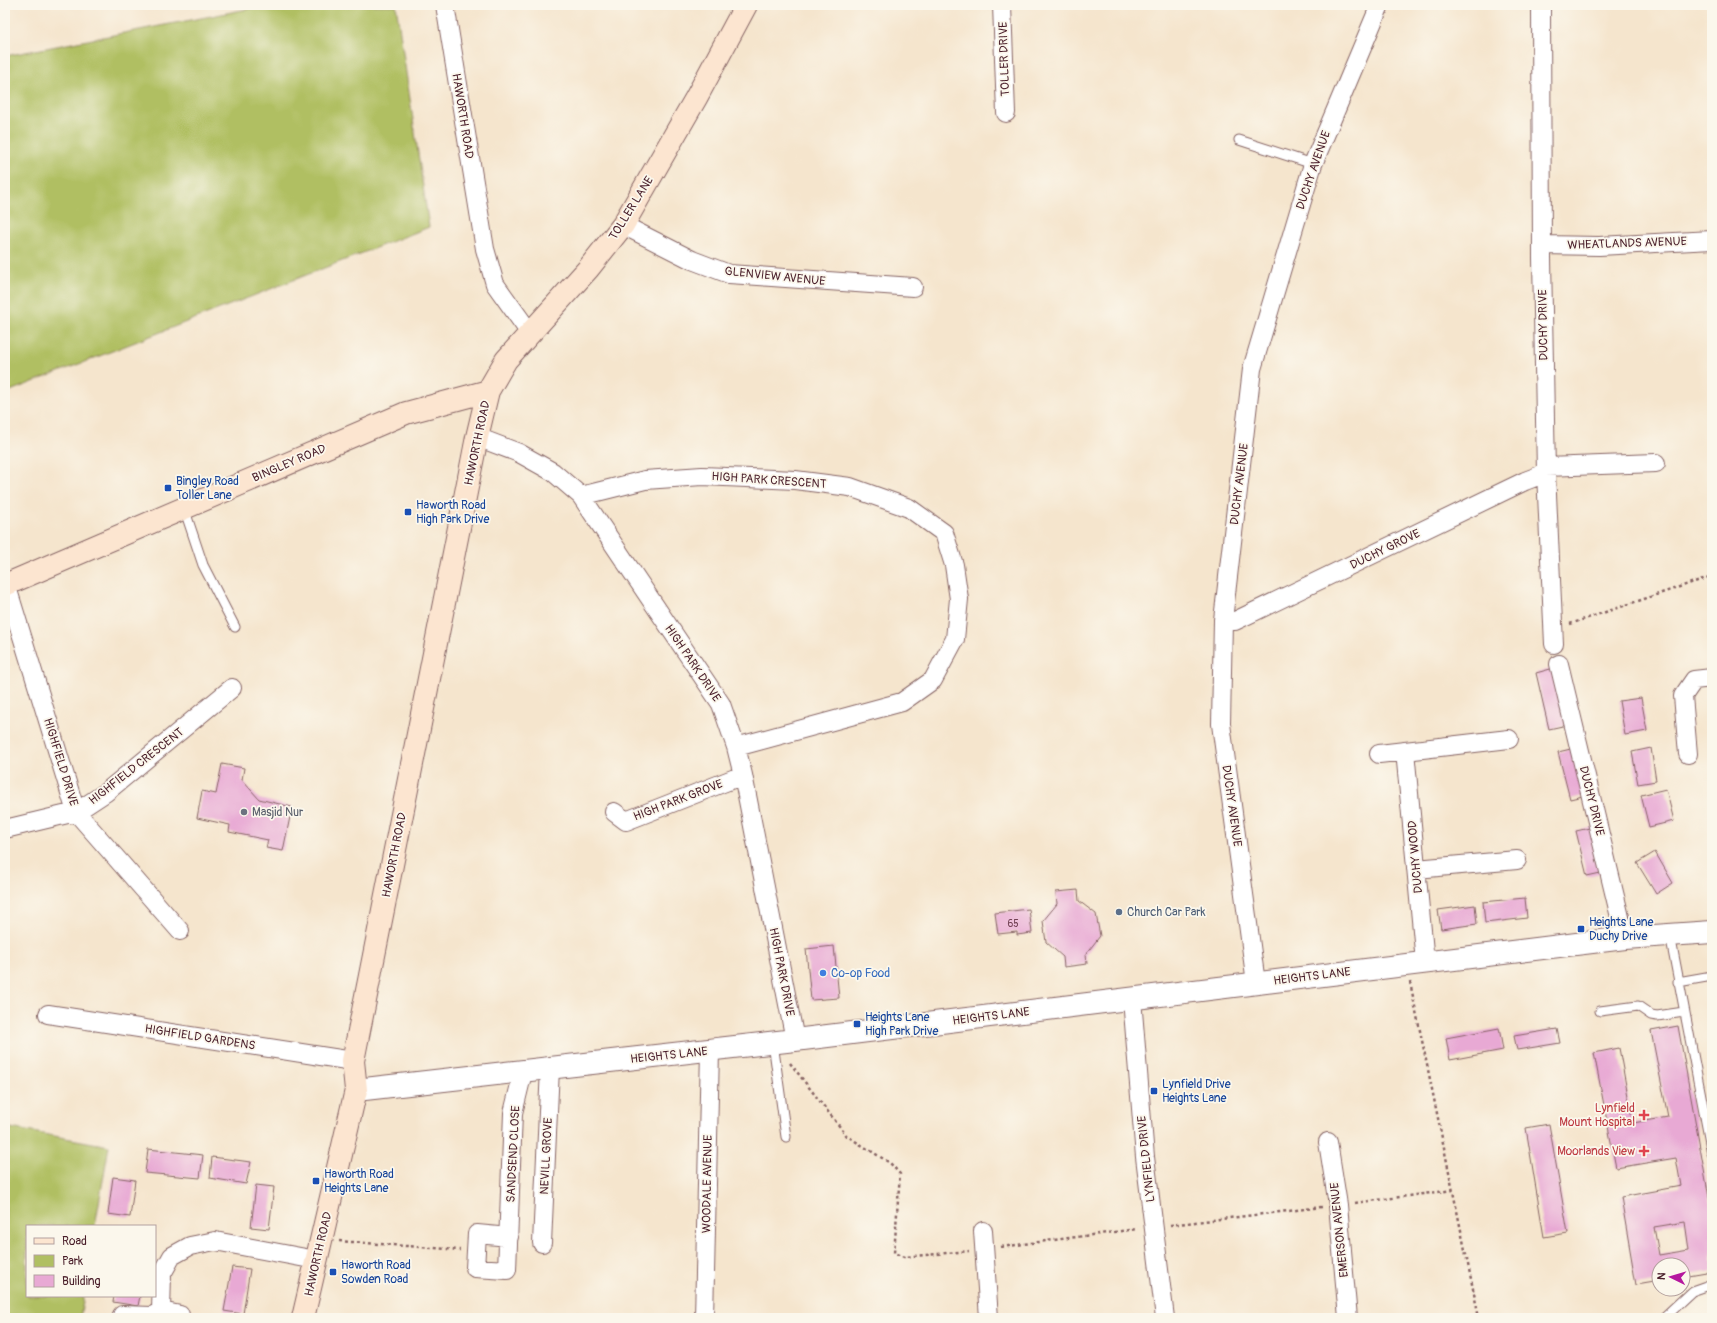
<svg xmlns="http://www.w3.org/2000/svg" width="1717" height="1323" font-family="Pangolin,sans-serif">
  <rect width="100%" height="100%" fill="#fbf7ec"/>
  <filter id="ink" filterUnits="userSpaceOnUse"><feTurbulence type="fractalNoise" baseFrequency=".025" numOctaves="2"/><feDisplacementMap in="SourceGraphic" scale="8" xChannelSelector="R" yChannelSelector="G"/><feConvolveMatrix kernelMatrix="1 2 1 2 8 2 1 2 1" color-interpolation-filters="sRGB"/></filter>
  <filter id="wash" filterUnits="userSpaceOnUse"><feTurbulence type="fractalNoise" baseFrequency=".012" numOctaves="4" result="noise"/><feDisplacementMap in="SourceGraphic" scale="16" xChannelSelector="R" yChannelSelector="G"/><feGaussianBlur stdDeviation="0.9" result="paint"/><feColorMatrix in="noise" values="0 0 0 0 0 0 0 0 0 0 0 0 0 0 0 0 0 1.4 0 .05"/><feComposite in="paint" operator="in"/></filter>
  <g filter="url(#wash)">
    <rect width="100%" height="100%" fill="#f5e5cd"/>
    <!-- green -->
    <path fill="#b0bf62" stroke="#7d6f46" d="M268,5H396L429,227L5,393V56Z
      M5,1127L109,1146L95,1226H27V1296H84L80,1318H5Z"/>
    <g id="blocks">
      <!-- building -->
      <path fill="#e8a9d4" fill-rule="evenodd" d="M1554,668L1567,725L1549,729L1536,673Z
        M1641,698L1647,731L1625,735L1619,701Z
        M1575,748L1587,795L1570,799L1558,752Z
        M1651,748L1656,781L1638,784L1632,752Z
        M222,764L244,768L242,780L259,799L292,807L283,851L266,848L268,840L229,832L230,825L197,818L202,791L216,794Z
        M1666,789L1674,821L1649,827L1641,795Z
        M1594,827L1605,872L1587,876L1576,831Z
        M1655,852L1673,883L1656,894L1637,863Z
        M1078,890L1079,901L1096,914L1100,936L1086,954L1087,964L1064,967L1063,957L1046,942L1043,921L1057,904L1056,892Z
        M1525,898L1527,918L1485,923L1483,902Z
        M1475,905L1477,924L1441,929L1438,910Z
        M1029,909L1032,933L1017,935V932L998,934L995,913Z
        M834,946L839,998L811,1000L806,949Z
        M1678,1026L1712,1214V1271L1683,1276V1265H1659V1281L1636,1285L1621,1197L1681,1186L1676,1158L1616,1168L1594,1053L1619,1048L1633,1123L1668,1117L1651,1031ZM1685,1222L1689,1250L1659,1255L1654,1227Z
        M1499,1028L1503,1050L1450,1060L1446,1038Z
        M1557,1029L1560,1043L1517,1050L1514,1036Z
        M1549,1124L1568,1233L1544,1237L1526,1128Z
        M148,1149L203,1155L200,1178L145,1173Z
        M212,1157L251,1162L246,1184L210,1178Z
        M113,1177L135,1180L130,1217L108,1214Z
        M256,1185L274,1187L269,1229L251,1227Z
        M232,1267L250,1269L243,1314L224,1311Z
        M114,1296H140L138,1306L113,1302Z"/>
    </g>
  </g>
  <g filter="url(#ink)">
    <use href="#blocks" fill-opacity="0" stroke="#866464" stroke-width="1"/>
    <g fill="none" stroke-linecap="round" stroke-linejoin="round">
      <defs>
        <path id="service" d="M1239,140L1313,164
          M184,508L203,565L235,627
          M1670,935L1712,1153
          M1678,982L1712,976
          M1600,1011L1638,1006L1651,1015L1657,1016L1684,1012
          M773,1043L786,1137
          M1663,1318L1692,1291L1712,1284"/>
        <path id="minor" d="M445,5L485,249L495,284L530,333
          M1002,5L1006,113
          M1541,5L1542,258L1546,473L1554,644
          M623,225L692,260L729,274L913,287
          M1542,245L1599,246L1712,240
          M477,437L519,453L553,472L581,496L721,704L736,747L743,775L795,1040
          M1546,467L1656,463
          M581,496L645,480L702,476L795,480L850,487L909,508L944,533L954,565L959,599L955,639L933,680L902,702L736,747
          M6,584L76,812L180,931
          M1223,620L1235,621L1525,481L1546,473
          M1559,664L1625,938
          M1405,751L1425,962
          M1379,754L1509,739
          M1688,754L1683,696L1694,680L1712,678
          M614,812L626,821L743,775
          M5,829L76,812L105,793L232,688
          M1416,869L1517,860
          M1256,983L1221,724L1223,620L1252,369L1313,164L1380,5
          M1132,999L1145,1157L1165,1318
          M48,1014L353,1061
          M1328,1142L1338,1205L1348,1318
          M983,1231L989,1318
          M509,1237L477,1234L475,1268L507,1270L513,1113L523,1072
          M542,1243L550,1068
          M161,1311L180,1315
          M122,1315L152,1316L161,1311L162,1274L172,1256L190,1246L215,1241L316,1260
          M704,1318L710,1050"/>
        <path id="tertiary" d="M356,1090L795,1040L1625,938L1712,932"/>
        <path id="secondary" d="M5,585L406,413L488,391
          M303,1318L356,1090L353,1061L477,437L488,391L506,360L588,269L623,225L696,98L746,5"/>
      </defs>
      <!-- service casing -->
      <use href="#service" stroke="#866464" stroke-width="11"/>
      <!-- minor casing -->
      <use href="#minor" stroke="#866464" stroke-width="20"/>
      <!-- tertiary casing -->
      <use href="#tertiary" stroke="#866464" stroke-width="24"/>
      <!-- secondary casing -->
      <use href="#secondary" stroke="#866464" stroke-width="24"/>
      <!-- path -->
      <path stroke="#866464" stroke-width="2.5" stroke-dasharray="3 3" stroke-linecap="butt" d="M1570,624L1712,576
        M1410,982L1479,1318
        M790,1063L847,1136L890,1163L900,1174L894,1253L904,1257L969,1251
        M1355,1203L1453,1190
        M1170,1225L1322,1207
        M339,1241L460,1250
        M1001,1247L1137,1229"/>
      <!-- service -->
      <use href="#service" stroke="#fff" stroke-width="9"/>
      <!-- minor -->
      <use href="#minor" stroke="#fff" stroke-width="18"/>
      <!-- tertiary -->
      <use href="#tertiary" stroke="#fff" stroke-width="22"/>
      <!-- secondary -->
      <use href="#secondary" stroke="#fce5d0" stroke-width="22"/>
    </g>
  </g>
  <!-- markers -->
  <g fill="#1a4fb4" stroke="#fbf7ec" stroke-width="1.5">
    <rect x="164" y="484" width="8" height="8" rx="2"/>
    <rect x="404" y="508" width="8" height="8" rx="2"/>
    <rect x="1577" y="925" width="8" height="8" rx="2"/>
    <rect x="853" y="1020" width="8" height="8" rx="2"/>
    <rect x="1150" y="1087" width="8" height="8" rx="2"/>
    <rect x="312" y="1177" width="8" height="8" rx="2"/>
    <rect x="329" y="1268" width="8" height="8" rx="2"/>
  </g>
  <circle fill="#6b7280" stroke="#fbf7ec" stroke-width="1.5" cx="244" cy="812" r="4"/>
  <circle fill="#5c6f8a" stroke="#fbf7ec" stroke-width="1.5" cx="1119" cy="912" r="4"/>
  <circle fill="#3f7fe0" stroke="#fbf7ec" stroke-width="1.5" cx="823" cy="973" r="4"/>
  <g fill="#e0444e" stroke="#fbf7ec" stroke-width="1.5">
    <path d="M1642 1109h4v4h4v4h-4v4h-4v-4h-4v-4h4z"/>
    <path d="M1642 1145h4v4h4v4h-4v4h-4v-4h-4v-4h4z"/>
  </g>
  <g text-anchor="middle" stroke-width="3.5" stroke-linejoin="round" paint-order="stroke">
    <!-- number labels -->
    <g font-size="10" fill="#724255">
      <text x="1013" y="927">65</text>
    </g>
    <!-- street labels -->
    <g font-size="12" fill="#4a1f2b" stroke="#fbf7ec">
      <text transform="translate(1004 59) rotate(-92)" y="4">TOLLER DRIVE</text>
      <text transform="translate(463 116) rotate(81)" y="4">HAWORTH ROAD</text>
      <text transform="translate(1313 170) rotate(-71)" y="4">DUCHY AVENUE</text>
      <text transform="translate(631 208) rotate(-58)" y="4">TOLLER LANE</text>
      <text transform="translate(1627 243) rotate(-2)" y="4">WHEATLANDS AVENUE</text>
      <text transform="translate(775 276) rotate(6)" y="4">GLENVIEW AVENUE</text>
      <text transform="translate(1543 325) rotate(-91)" y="4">DUCHY DRIVE</text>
      <text transform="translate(477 443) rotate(-78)" y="4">HAWORTH ROAD</text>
      <text transform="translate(289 463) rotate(-23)" y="4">BINGLEY ROAD</text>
      <text transform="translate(769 480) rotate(4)" y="4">HIGH PARK CRESCENT</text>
      <text transform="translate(1239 484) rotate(-83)" y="4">DUCHY AVENUE</text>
      <text transform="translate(1385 549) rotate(-26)" y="4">DUCHY GROVE</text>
      <text transform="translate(693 663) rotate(56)" y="4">HIGH PARK DRIVE</text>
      <text transform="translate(61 762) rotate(73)" y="4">HIGHFIELD DRIVE</text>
      <text transform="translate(136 766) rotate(-38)" y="4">HIGHFIELD CRESCENT</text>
      <text transform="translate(678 800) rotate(-21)" y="4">HIGH PARK GROVE</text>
      <text transform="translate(1592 801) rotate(76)" y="4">DUCHY DRIVE</text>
      <text transform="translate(1232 806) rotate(82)" y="4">DUCHY AVENUE</text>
      <text transform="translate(394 855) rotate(-79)" y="4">HAWORTH ROAD</text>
      <text transform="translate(1415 857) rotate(-95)" y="4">DUCHY WOOD</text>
      <text transform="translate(782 972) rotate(79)" y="4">HIGH PARK DRIVE</text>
      <text transform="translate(1312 976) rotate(-7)" y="4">HEIGHTS LANE</text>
      <text transform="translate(991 1016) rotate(-7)" y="4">HEIGHTS LANE</text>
      <text transform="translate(200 1037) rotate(9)" y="4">HIGHFIELD GARDENS</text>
      <text transform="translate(669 1055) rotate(-6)" y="4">HEIGHTS LANE</text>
      <text transform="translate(513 1154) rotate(-87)" y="4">SANDSEND CLOSE</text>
      <text transform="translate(546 1156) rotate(-87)" y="4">NEVILL GROVE</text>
      <text transform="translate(1146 1159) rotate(-96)" y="4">LYNFIELD DRIVE</text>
      <text transform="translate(707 1184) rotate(-89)" y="4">WOODALE AVENUE</text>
      <text transform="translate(1339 1230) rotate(-96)" y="4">EMERSON AVENUE</text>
      <text transform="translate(318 1254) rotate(-77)" y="4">HAWORTH ROAD</text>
    </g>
    <!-- transit labels -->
    <g font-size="12" fill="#164399" stroke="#fbf7ec" text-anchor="start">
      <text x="176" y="485">Bingley Road<tspan x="176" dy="14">Toller Lane</tspan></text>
      <text x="416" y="509">Haworth Road<tspan x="416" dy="14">High Park Drive</tspan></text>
      <text x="1589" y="926">Heights Lane<tspan x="1589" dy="14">Duchy Drive</tspan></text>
      <text x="865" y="1021">Heights Lane<tspan x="865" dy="14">High Park Drive</tspan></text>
      <text x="1162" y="1088">Lynfield Drive<tspan x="1162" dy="14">Heights Lane</tspan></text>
      <text x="324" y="1178">Haworth Road<tspan x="324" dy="14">Heights Lane</tspan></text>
      <text x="341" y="1269">Haworth Road<tspan x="341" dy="14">Sowden Road</tspan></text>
    </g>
    <!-- worship labels -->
    <g font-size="12" fill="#5b616d" stroke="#fbf7ec" text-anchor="start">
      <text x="252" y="816">Masjid Nur</text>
    </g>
    <!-- service labels -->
    <g font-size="12" fill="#4e5e75" stroke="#fbf7ec" text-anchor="start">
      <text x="1127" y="916">Church Car Park</text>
    </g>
    <!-- shop labels -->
    <g font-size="12" fill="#366cbe" stroke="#fbf7ec" text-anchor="start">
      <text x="831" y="977">Co-op Food</text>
    </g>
    <!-- health labels -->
    <g font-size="12" fill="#be3a42" stroke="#fbf7ec" text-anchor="end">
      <text x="1635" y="1112">Lynfield<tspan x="1635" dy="14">Mount Hospital</tspan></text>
      <text x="1635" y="1155">Moorlands View</text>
    </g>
  </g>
  <!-- margin -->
  <rect width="1717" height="1323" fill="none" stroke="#fbf7ec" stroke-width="20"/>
  <!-- legend -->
  <rect x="26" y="1225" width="130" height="72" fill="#fbf7ec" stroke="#b4a19f"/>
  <rect x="34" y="1238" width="20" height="6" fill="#fce5d0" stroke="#b4a19f"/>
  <text x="62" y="1245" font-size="12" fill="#4a1f2b">Road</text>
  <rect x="34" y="1255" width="20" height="12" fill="#b0bf62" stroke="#b4a19f"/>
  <text x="62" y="1265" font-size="12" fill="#4a1f2b">Park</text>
  <rect x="34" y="1275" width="20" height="12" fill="#e8a9d4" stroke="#b4a19f"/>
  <text x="62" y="1285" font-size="12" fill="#4a1f2b">Building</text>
  <!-- north arrow -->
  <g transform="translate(1671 1277) rotate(275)"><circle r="19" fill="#fbf7ec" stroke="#b4a19f"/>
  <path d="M0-3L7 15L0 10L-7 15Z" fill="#b5179e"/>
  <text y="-6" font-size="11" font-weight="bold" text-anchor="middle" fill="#4a1f2b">N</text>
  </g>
</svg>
